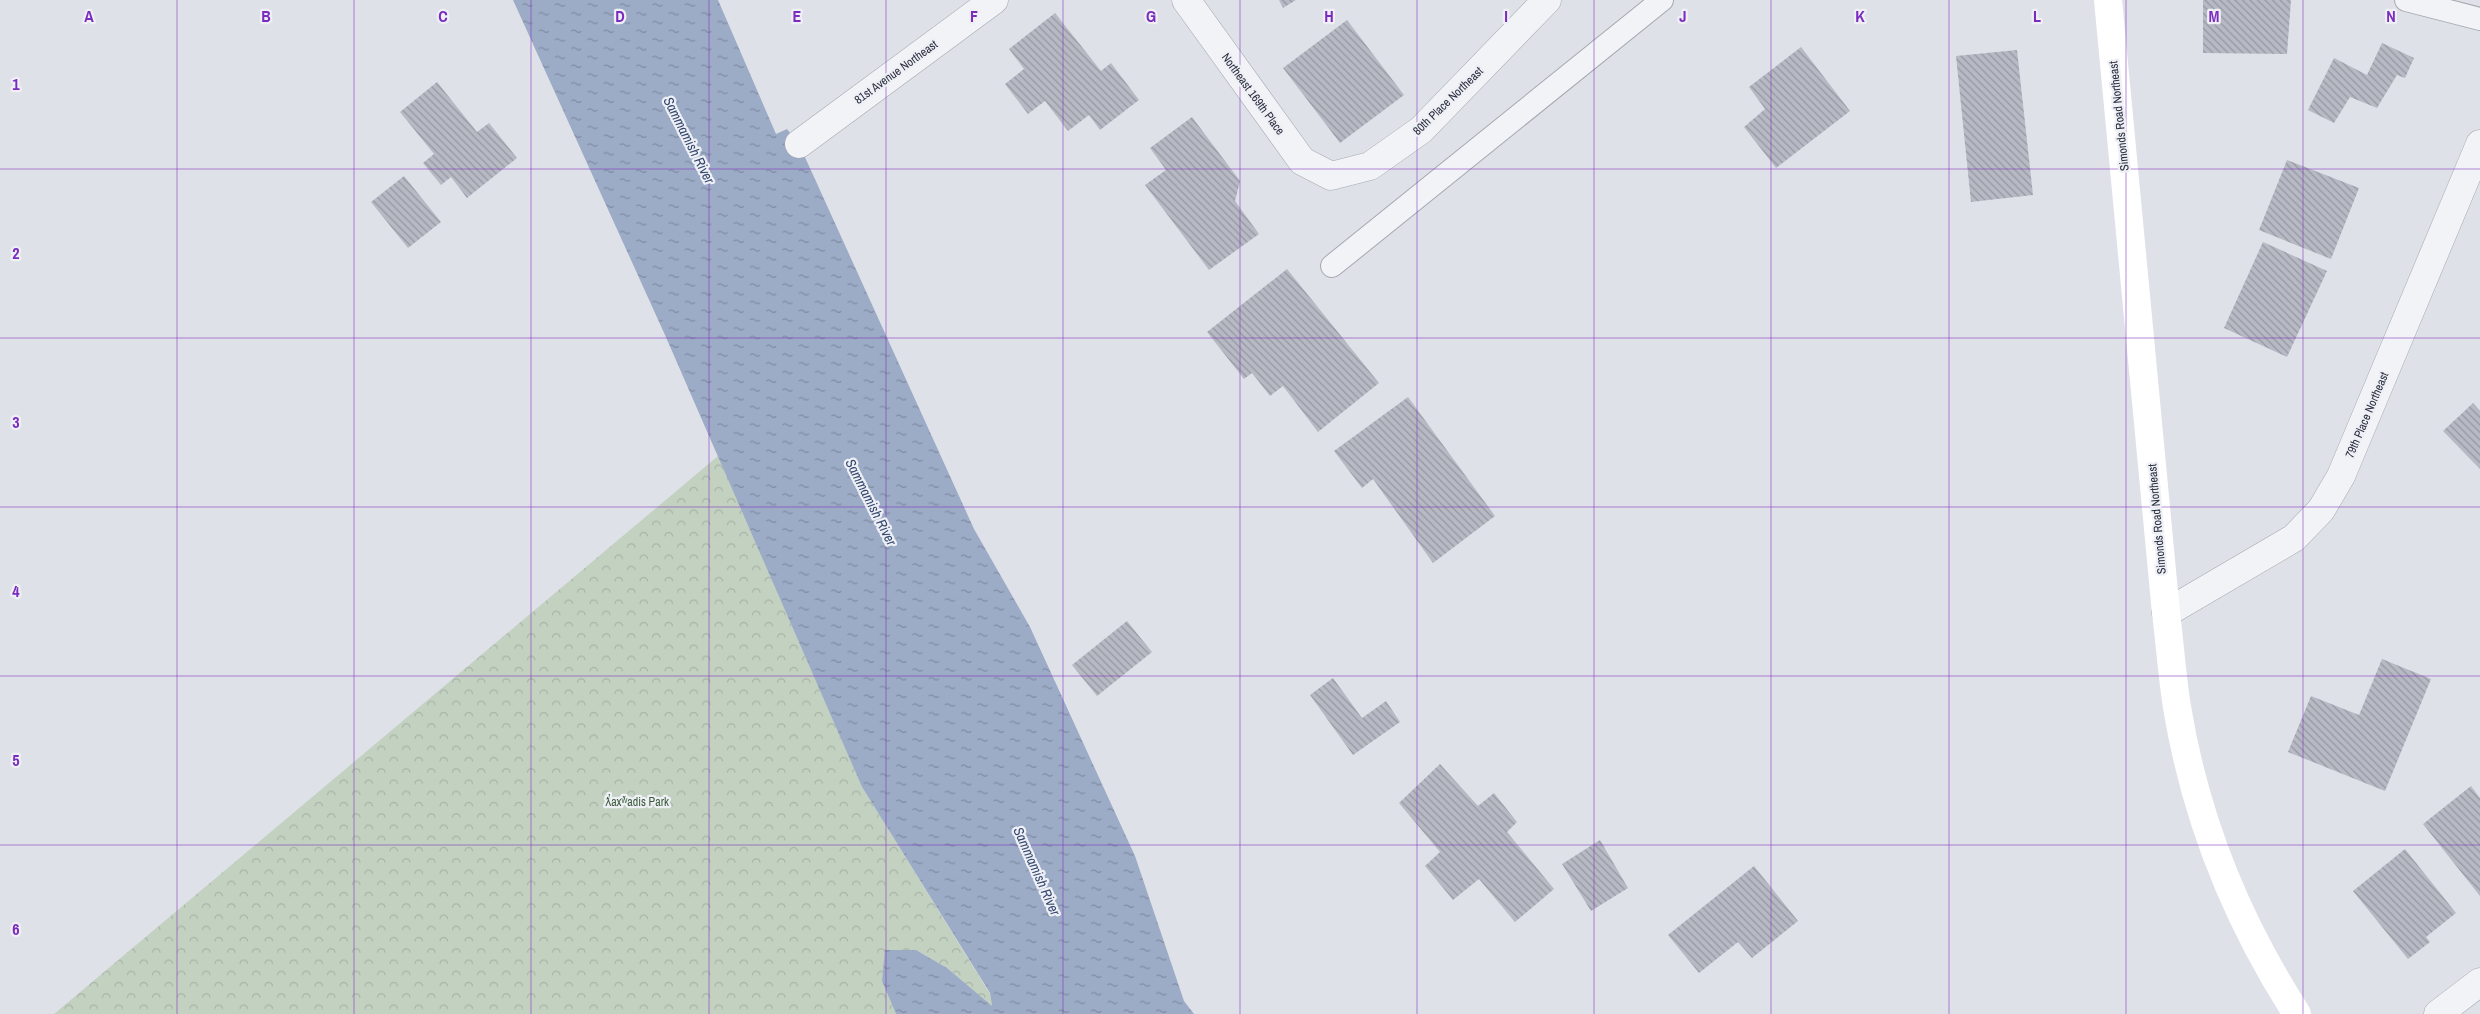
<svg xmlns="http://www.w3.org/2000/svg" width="2480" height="1014" font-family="'Archivo Narrow',sans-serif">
  <defs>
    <pattern id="park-crowns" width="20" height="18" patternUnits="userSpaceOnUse" patternTransform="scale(1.25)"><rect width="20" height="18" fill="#c3d1c1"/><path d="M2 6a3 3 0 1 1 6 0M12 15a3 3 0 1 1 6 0" fill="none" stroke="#a8b4a7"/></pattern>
    <pattern id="water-ripples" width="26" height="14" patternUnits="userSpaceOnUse" patternTransform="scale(1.25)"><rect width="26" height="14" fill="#9cabc6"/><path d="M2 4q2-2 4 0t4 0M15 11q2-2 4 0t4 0" fill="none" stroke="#7f8ca2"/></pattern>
    <pattern id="building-back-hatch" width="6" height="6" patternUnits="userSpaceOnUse" patternTransform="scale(1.25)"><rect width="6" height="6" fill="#b7bac4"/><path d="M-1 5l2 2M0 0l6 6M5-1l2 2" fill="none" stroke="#9598a1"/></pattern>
  </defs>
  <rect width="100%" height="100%" fill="#dfe1e8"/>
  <!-- park -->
  <path fill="url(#park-crowns)" d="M718,456L862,787L990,994L992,1007L947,968L916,950H886L882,981L896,1014H54Z"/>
  <!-- water -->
  <path fill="url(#water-ripples)" d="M513,0H718L776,134L787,129L799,144L974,529L1030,627L1135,856L1184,1001L1194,1014H896L882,981L885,950H916L947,968L992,1006L990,993L862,787L665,335Z"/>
  <!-- building -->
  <path fill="url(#building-back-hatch)" d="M1279,0H1296L1283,8Z
    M2203,0H2291L2287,54L2203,53Z
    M1055,13L1101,71L1111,63L1139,100L1100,130L1089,115L1068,131L1045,101L1028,114L1005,84L1024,69L1009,49Z
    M1347,20L1404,95L1340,143L1283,68Z
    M2382,43L2414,58L2405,78L2397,75L2377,108L2350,97L2334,123L2308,110L2334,58L2367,75Z
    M1801,47L1850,111L1776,168L1744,127L1765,109L1749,87Z
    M2017,50L2033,195L1971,202L1956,56Z
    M437,82L477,132L489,123L517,158L467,198L451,177L441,185L423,163L434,154L400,112Z
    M1192,117L1240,181L1235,201L1259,234L1209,270L1145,185L1166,170L1150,148Z
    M2287,160L2359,188L2331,259L2259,230Z
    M404,176L441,222L408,248L371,202Z
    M2263,242L2327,271L2287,357L2224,328Z
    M1287,269L1379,383L1318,432L1283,386L1270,396L1252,373L1244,379L1207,332Z
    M1408,397L1495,516L1433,563L1373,479L1362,488L1334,451Z
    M2473,403L2480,411V469L2443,431Z
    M1127,621L1152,652L1097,696L1072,665Z
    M2382,659L2431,679L2385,791L2288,752L2311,696L2359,715Z
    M1333,678L1362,718L1386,701L1400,722L1353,755L1310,695Z
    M1440,764L1478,806L1494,793L1517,822L1507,832L1554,889L1515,922L1479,879L1453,900L1425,866L1440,852L1399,803Z
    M2471,786L2480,798V896L2423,824Z
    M1600,840L1628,888L1591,911L1562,864Z
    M2405,849L2456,913L2426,937L2430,942L2408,959L2353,891Z
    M1754,866L1798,921L1752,958L1738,942L1699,973L1668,935Z"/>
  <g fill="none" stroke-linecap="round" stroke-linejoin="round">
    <defs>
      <path id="service" d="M2406,0L2480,19
        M1332,266L1662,0"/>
      <path id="minor" d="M1186,0L1302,161L1331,176L1370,166L1421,130L1547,0
        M799,144L994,0
        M2166,613L2294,538L2321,510L2341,476L2480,144
        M2438,1014L2480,982"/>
    </defs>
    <!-- service casing -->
    <use href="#service" stroke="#a5a8b2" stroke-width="24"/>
    <!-- minor casing -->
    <use href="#minor" stroke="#a5a8b2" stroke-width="29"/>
    <!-- service -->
    <use href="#service" stroke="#f1f3f6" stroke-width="22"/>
    <!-- minor -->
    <use href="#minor" stroke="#f1f3f6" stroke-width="28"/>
    <!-- secondary -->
    <path stroke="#fff" stroke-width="28" d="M2108,0L2166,613C2170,644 2172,676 2177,707C2195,817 2237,921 2297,1014"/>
  </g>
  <!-- grid -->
  <path fill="none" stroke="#7b2cbf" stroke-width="1" stroke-opacity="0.55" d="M177,0V1014M354,0V1014M531,0V1014M709,0V1014M886,0V1014M1063,0V1014M1240,0V1014M1417,0V1014M1594,0V1014M1771,0V1014M1949,0V1014M2126,0V1014M2303,0V1014M0,169H2480M0,338H2480M0,507H2480M0,676H2480M0,845H2480"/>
  <g text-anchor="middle" stroke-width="4.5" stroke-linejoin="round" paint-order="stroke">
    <!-- street labels -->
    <g font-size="12" fill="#292e3e" stroke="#eef0f5">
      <text transform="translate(896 72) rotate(-36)" y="4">81st Avenue Northeast</text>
      <text transform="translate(1253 94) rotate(54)" y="4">Northeast 169th Place</text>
      <text transform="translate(1448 101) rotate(-44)" y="4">80th Place Northeast</text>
      <text transform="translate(2119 116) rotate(-96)" y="4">Simonds Road Northeast</text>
      <text transform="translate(2367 415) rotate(-67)" y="4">79th Place Northeast</text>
      <text transform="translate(2157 519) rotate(-95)" y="4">Simonds Road Northeast</text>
    </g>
    <!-- park labels -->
    <g font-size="12" fill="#395937" stroke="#eef0f5">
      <text x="637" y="806">ƛ̕ax̌ʷadis Park</text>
    </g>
    <!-- water labels -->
    <g font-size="14" font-style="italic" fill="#354970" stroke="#eef0f5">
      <text transform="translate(689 140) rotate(63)" y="5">Sammamish River</text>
      <text transform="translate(871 502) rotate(63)" y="5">Sammamish River</text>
      <text transform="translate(1037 871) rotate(66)" y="5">Sammamish River</text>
    </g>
  </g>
  <g font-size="16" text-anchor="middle" font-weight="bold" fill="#7b2cbf" stroke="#eef0f5" stroke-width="4.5" stroke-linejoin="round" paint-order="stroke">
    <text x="89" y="22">A</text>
    <text x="266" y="22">B</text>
    <text x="443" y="22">C</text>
    <text x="620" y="22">D</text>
    <text x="797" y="22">E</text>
    <text x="974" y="22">F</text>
    <text x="1151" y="22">G</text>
    <text x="1329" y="22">H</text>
    <text x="1506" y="22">I</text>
    <text x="1683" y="22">J</text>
    <text x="1860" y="22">K</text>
    <text x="2037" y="22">L</text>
    <text x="2214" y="22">M</text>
    <text x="2391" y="22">N</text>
    <text x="16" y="90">1</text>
    <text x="16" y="259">2</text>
    <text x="16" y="428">3</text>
    <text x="16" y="597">4</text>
    <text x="16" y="766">5</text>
    <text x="16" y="935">6</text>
  </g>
</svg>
